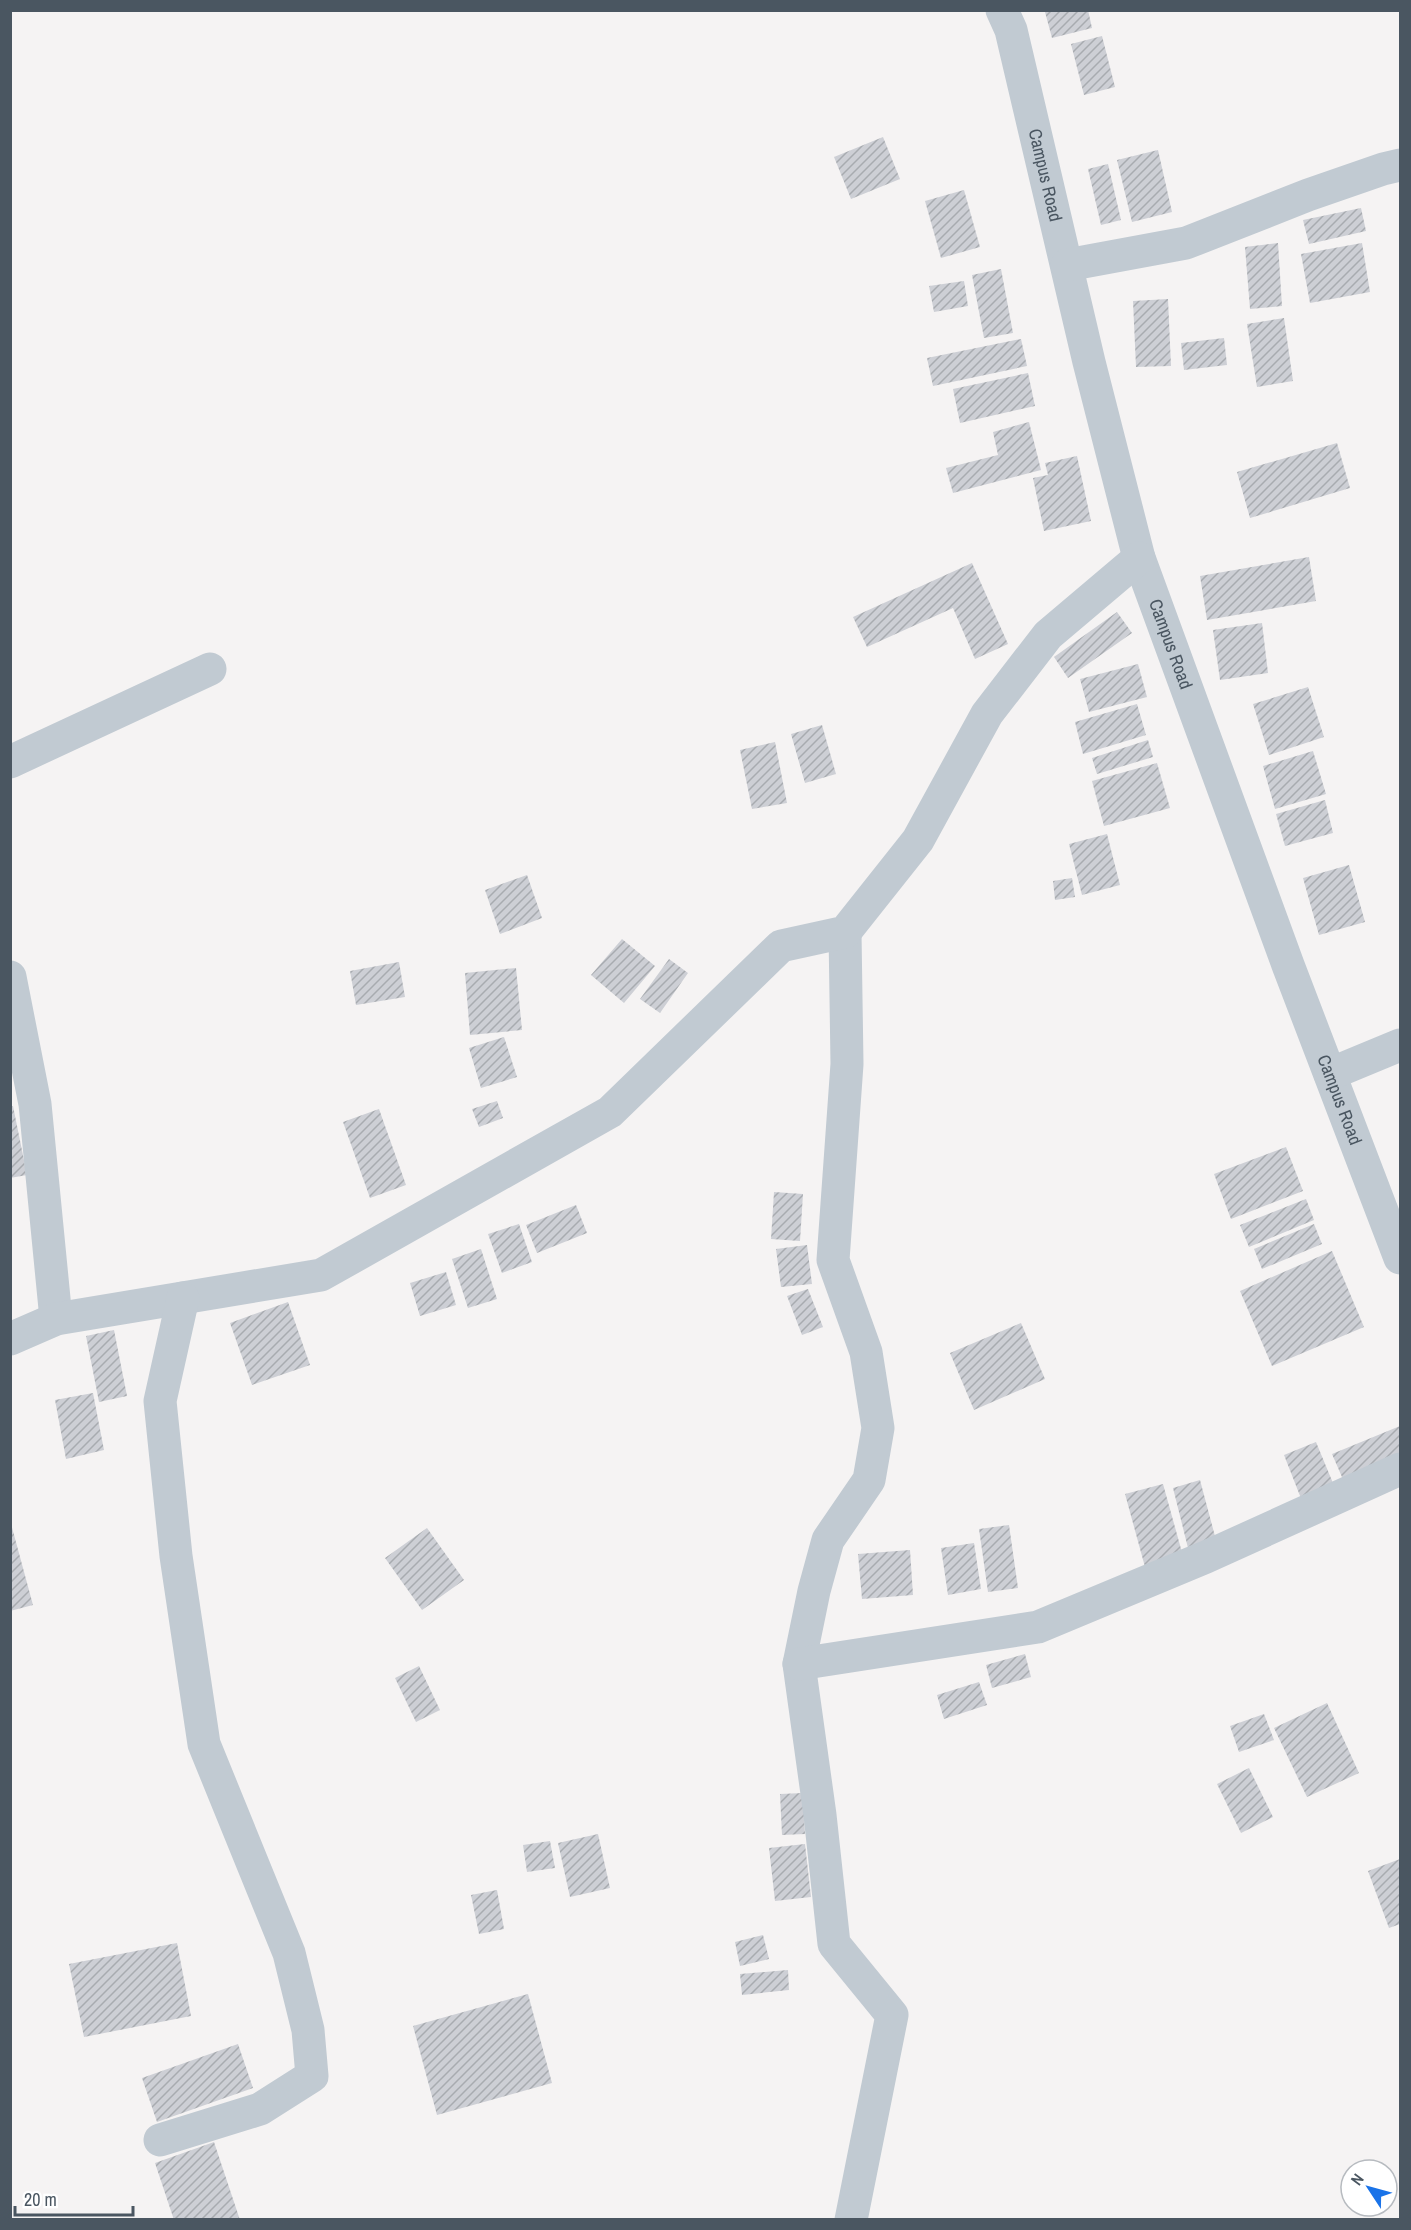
<svg xmlns="http://www.w3.org/2000/svg" width="1411" height="2230" font-family="'Archivo Narrow',sans-serif">
  <defs>
    <pattern id="building-hatch" width="6" height="6" patternUnits="userSpaceOnUse" patternTransform="scale(1.5)"><rect width="6" height="6" fill="#cdcfd5"/><path d="M-1 1l2-2M0 6l6-6M5 7l2-2" fill="none" stroke="#a8abb0"/></pattern>
  </defs>
  <rect width="100%" height="100%" fill="#f5f3f3"/>
  <!-- building -->
  <path fill="url(#building-hatch)" d="M1051,10H1088L1092,28L1052,38L1045,12Z
    M1102,36L1115,87L1084,95L1071,44Z
    M883,137L900,179L851,199L834,157Z
    M1158,150L1172,212L1132,222L1117,160Z
    M1108,164L1121,220L1101,225L1088,169Z
    M964,190L980,247L941,258L925,201Z
    M1361,208L1366,231L1309,244L1303,220Z
    M1278,243L1282,306L1250,309L1245,247Z
    M1362,243L1370,292L1310,303L1301,254Z
    M1001,269L1013,333L984,338L972,275Z
    M964,281L968,306L934,312L929,286Z
    M1168,299L1171,366L1136,367L1133,301Z
    M1284,318L1293,381L1257,387L1247,324Z
    M1224,338L1227,365L1184,370L1181,343Z
    M1021,339L1027,366L933,386L927,358Z
    M1028,373L1035,406L960,423L953,389Z
    M1029,422L1041,470L953,493L946,468L998,455L993,432Z
    M1337,443L1350,488L1250,518L1237,472Z
    M1077,456L1091,521L1044,531L1033,478L1048,475L1045,463Z
    M1309,557L1316,601L1207,620L1200,576Z
    M972,563L1008,644L975,659L953,608L867,647L853,617Z
    M1117,612L1132,633L1068,678L1054,657Z
    M1262,623L1268,673L1220,680L1213,630Z
    M1138,664L1147,697L1089,712L1080,679Z
    M1308,687L1324,737L1269,755L1253,704Z
    M1137,704L1146,735L1083,754L1075,722Z
    M822,725L836,774L805,783L791,734Z
    M1148,740L1153,757L1097,774L1092,758Z
    M775,742L787,803L752,809L740,750Z
    M1313,751L1326,794L1275,809L1263,766Z
    M1157,763L1170,808L1104,826L1092,781Z
    M1325,800L1333,833L1285,846L1276,814Z
    M1107,834L1120,885L1082,895L1069,844Z
    M1349,865L1365,922L1319,935L1303,878Z
    M527,875L542,918L500,934L485,890Z
    M1072,878L1075,897L1055,900L1053,881Z
    M622,939L655,966L624,1003L591,975Z
    M669,959L688,973L660,1013L640,999Z
    M399,962L405,997L356,1005L350,971Z
    M516,968L522,1030L470,1035L465,973Z
    M504,1037L517,1077L481,1088L469,1048Z
    M497,1101L503,1118L479,1127L472,1109Z
    M10,1106H13L27,1175L10,1178Z
    M379,1109L406,1185L370,1198L343,1122Z
    M1286,1147L1303,1191L1231,1219L1214,1174Z
    M774,1192L803,1194L800,1241L771,1239Z
    M1306,1199L1314,1220L1249,1247L1240,1225Z
    M576,1205L587,1233L537,1253L526,1225Z
    M519,1224L532,1262L502,1273L488,1234Z
    M1314,1224L1322,1244L1262,1269L1254,1249Z
    M807,1245L812,1284L781,1287L776,1249Z
    M481,1249L497,1299L468,1308L452,1259Z
    M1332,1251L1364,1327L1272,1366L1240,1291Z
    M446,1272L456,1305L420,1316L410,1283Z
    M808,1289L823,1327L802,1335L787,1296Z
    M288,1302L310,1365L252,1385L230,1323Z
    M1021,1323L1045,1379L974,1410L950,1353Z
    M114,1330L127,1396L99,1402L86,1336Z
    M93,1393L104,1450L66,1459L55,1400Z
    M1400,1426V1462L1345,1484L1332,1454Z
    M1316,1442L1335,1488L1302,1501L1284,1455Z
    M1200,1480L1216,1540L1188,1548L1173,1488Z
    M1163,1484L1183,1556L1145,1567L1125,1494Z
    M10,1520L33,1605L10,1611Z
    M1009,1525L1018,1588L988,1592L979,1529Z
    M427,1528L464,1580L422,1610L385,1558Z
    M974,1543L981,1589L948,1595L941,1548Z
    M910,1550L913,1595L862,1599L858,1554Z
    M1025,1654L1031,1677L992,1688L986,1665Z
    M419,1666L440,1710L416,1722L395,1678Z
    M979,1682L987,1705L944,1719L937,1695Z
    M1327,1703L1359,1773L1307,1797L1274,1728Z
    M1264,1714L1274,1740L1239,1752L1230,1726Z
    M1249,1768L1273,1817L1241,1833L1217,1784Z
    M803,1793L805,1834L782,1835L780,1794Z
    M598,1834L610,1888L570,1897L558,1843Z
    M550,1841L555,1868L527,1872L523,1845Z
    M805,1844L811,1897L775,1901L769,1848Z
    M1400,1859V1924L1389,1928L1368,1871Z
    M497,1890L504,1929L479,1934L471,1895Z
    M763,1935L769,1959L740,1966L735,1942Z
    M177,1943L191,2016L84,2037L69,1964Z
    M788,1970L789,1990L742,1995L740,1974Z
    M528,1994L552,2083L437,2115L413,2026Z
    M238,2044L253,2088L157,2122L142,2078Z
    M214,2142L240,2220H174L155,2163Z"/>
  <g fill="none" stroke-linecap="round" stroke-linejoin="round">
    <!-- minor -->
    <g stroke="#c1cad2" stroke-width="33">
      <path id="s1" d="M1002,10L1011,30L1089,362L1139,558L1288,965L1400,1258"/>
      <path d="M1067,265L1186,243L1308,195L1383,169L1400,165"/>
      <path d="M10,762L210,669"/>
      <path d="M845,932L847,1064L833,1260L866,1352L878,1428L869,1480L828,1540L814,1591L799,1664L820,1815L834,1944L892,2015L851,2220"/>
      <path d="M10,977L35,1104L56,1319"/>
      <path d="M1330,1074L1400,1045"/>
      <path d="M10,1339L56,1319L321,1275L610,1112L781,946L845,932L918,840L987,714L1048,635L1139,558"/>
      <path d="M799,1664L1038,1627L1206,1557L1400,1469"/>
      <path d="M160,2140L260,2109L312,2076L308,2030L289,1953L204,1744L176,1556L160,1401L183,1298"/>
    </g>
  </g>
  <g text-anchor="middle" stroke-width="4.5" stroke-linejoin="round" paint-order="stroke">
    <!-- street labels -->
    <g font-size="18" fill="#4a5661" stroke="#fff">
      <text dy="6" stroke="none"><textPath href="#s1" startOffset="171">Campus Road</textPath></text>
      <text dy="6" stroke="none"><textPath href="#s1" startOffset="657">Campus Road</textPath></text>
      <text dy="6" stroke="none"><textPath href="#s1" startOffset="1143">Campus Road</textPath></text>
    </g>
  </g>
  <!-- border -->
  <rect width="1411" height="2230" fill="none" stroke="#4a5661" stroke-width="24"/>
  <!-- north arrow -->
  <g transform="translate(1369 2188) rotate(306)"><circle r="28" fill="#ffffff" stroke="#b7bbc0" stroke-width="1.5"/>
  <path d="M0-4.5L10 22L0 15L-10 22Z" fill="#1a73e8"/>
  <text y="-9" font-size="16" font-weight="bold" text-anchor="middle" fill="#4a5661">N</text>
  </g>
  <!-- scale -->
  <path d="M15 2206v9h118v-9" fill="none" stroke="#4a5661" stroke-width="3"/>
  <text x="24" y="2206" font-size="18" fill="#4a5661" stroke="#ffffff" stroke-width="4.5" paint-order="stroke">20 m</text>
</svg>
